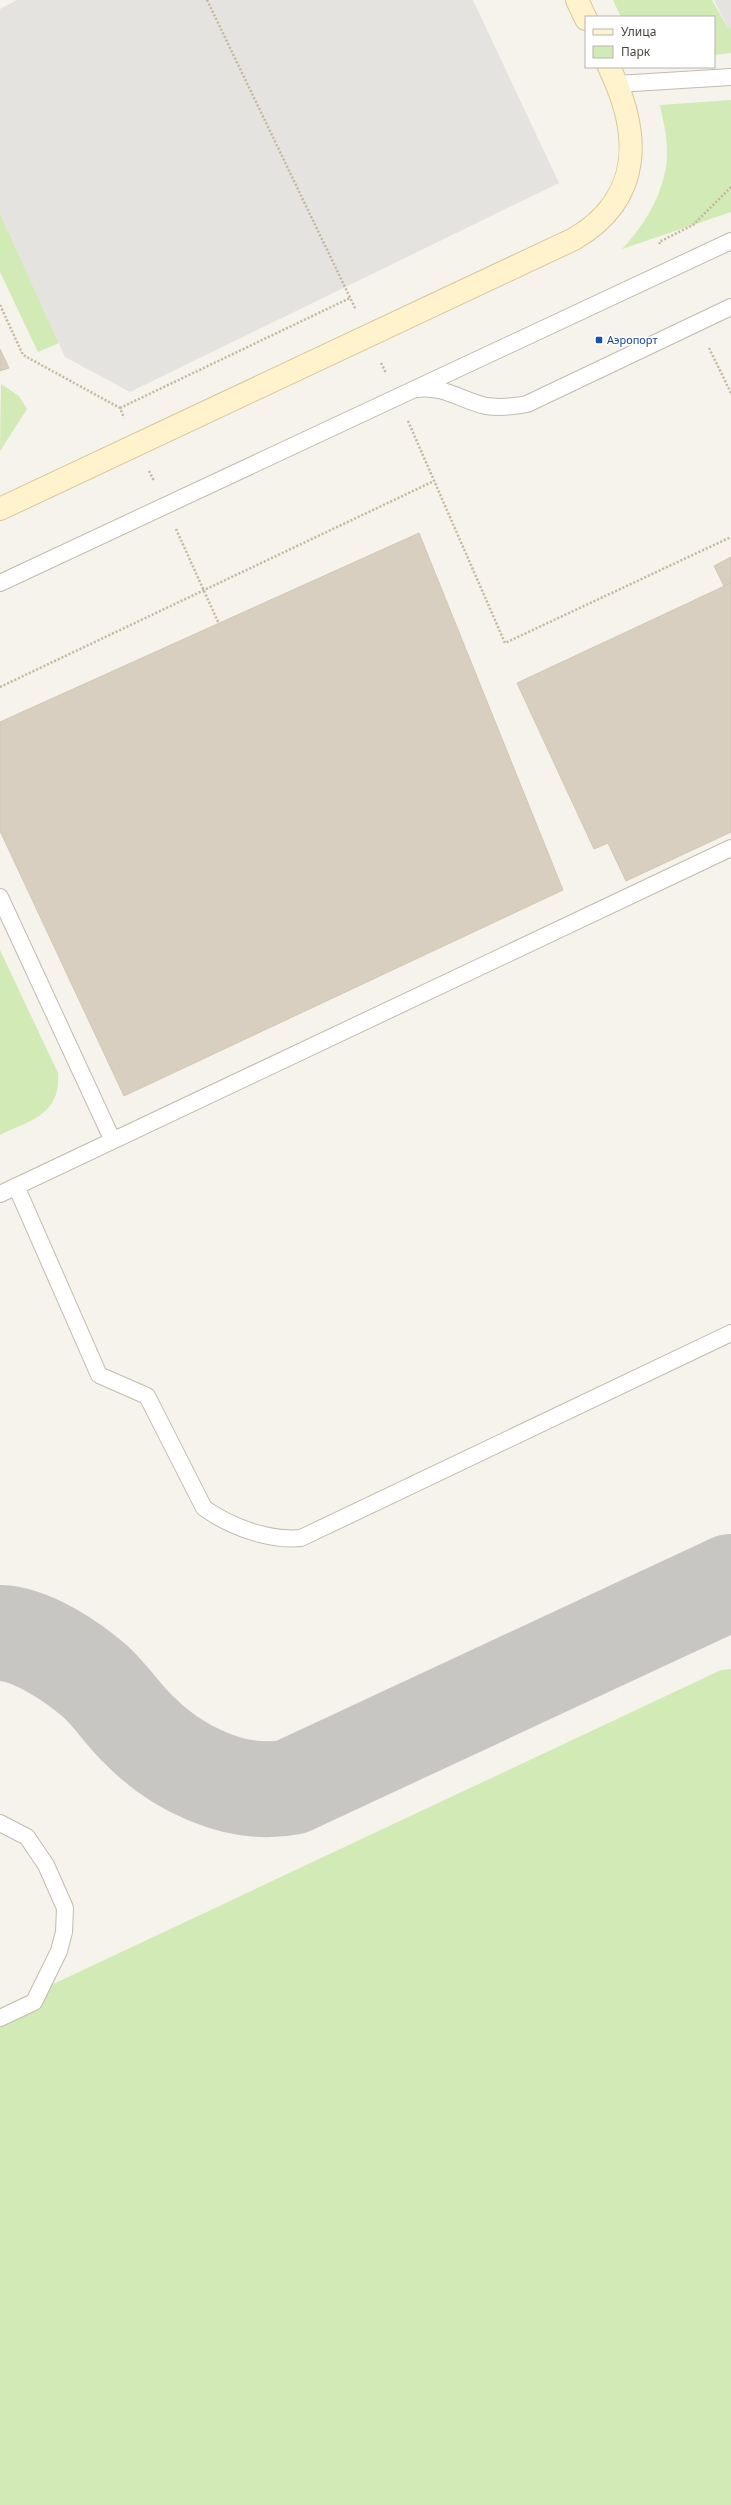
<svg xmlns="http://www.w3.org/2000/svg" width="731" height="2505" font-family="'Noto Sans',sans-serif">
  <rect width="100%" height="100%" fill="#f6f3ec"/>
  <!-- green -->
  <path fill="#d2eab5" d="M613,0H712L728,28H731V53L714,55V17H621Z
    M731,100V212L622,249C646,224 668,187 667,151C667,135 663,120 660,105Z
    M0,213L59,343L38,352L0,272Z
    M1,384L19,396L27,409L0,451Z
    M0,950L58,1073C61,1115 31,1120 0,1135Z
    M731,1669V2505H0V2009L721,1670Z"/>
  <!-- parking -->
  <path fill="#e5e3e0" d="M17,0H473L559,183L130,392L65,357L0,213V9Z
    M714,0H731V28H728Z"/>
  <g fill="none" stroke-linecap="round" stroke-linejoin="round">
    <!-- taxiway -->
    <path stroke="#c8c6c3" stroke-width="96" d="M0,1633C32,1634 73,1662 96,1682C111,1696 122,1713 136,1727C174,1767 235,1798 291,1787L731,1582"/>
  </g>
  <!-- building -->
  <path fill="#d8cfc1" stroke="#d3c7b4" d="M0,349L9,368L0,371Z
    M419,533L563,890L124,1096L0,831V722Z
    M731,557V583L724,586L714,566Z
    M731,583V832L626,881L608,843L594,849L517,683Z"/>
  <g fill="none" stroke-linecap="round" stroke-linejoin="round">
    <defs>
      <path id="lane" d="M617,84L731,77
        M417,389C442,385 463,401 486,406C501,408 512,407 527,404L731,307
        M0,583L731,241
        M0,897L112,1139
        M16,1186L99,1375L147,1396L204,1508C231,1527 269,1541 301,1538L731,1333
        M0,1194L731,848
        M0,1823L27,1837L46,1865L65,1908L64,1932L59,1951L34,2002L0,2018"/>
      <path id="secondary" d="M577,0L586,19
        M0,509L574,239C644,198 641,133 609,67"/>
    </defs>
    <!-- lane casing -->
    <use href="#lane" stroke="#c2bbae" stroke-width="18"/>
    <!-- secondary casing -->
    <use href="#secondary" stroke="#d6c79b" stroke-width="24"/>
    <!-- path -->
    <path stroke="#c4b79f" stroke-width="2.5" stroke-dasharray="2 2" stroke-linecap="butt" d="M207,0L356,310
      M660,244L659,242L693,225L731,187
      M0,305L23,355L120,408L124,418
      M709,348L731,393
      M381,363L386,373
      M120,408L350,298
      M408,421L505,643L731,537
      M149,471L154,481
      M176,529L219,624
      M0,687L434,481"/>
    <!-- lane -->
    <use href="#lane" stroke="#fff" stroke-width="16"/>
    <!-- secondary -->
    <use href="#secondary" stroke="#fff3cd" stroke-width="22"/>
  </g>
  <!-- markers -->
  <rect fill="#1a4fb4" stroke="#fff" stroke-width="1.5" x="595" y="336" width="8" height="8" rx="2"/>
  <g text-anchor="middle" stroke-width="3" stroke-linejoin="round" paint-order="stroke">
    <!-- transit labels -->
    <g font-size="11" fill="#164399" stroke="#fff" text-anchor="start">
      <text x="607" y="344">Аэропорт</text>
    </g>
  </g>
  <!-- legend -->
  <rect x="585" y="16" width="130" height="52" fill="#ffffff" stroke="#b7b4b0"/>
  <rect x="593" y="29" width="20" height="6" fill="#fff3cd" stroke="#b7b4b0"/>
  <text x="621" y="36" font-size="12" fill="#4b4439">Улица</text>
  <rect x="593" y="46" width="20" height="12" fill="#d2eab5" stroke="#b7b4b0"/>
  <text x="621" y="56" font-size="12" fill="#4b4439">Парк</text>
</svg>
